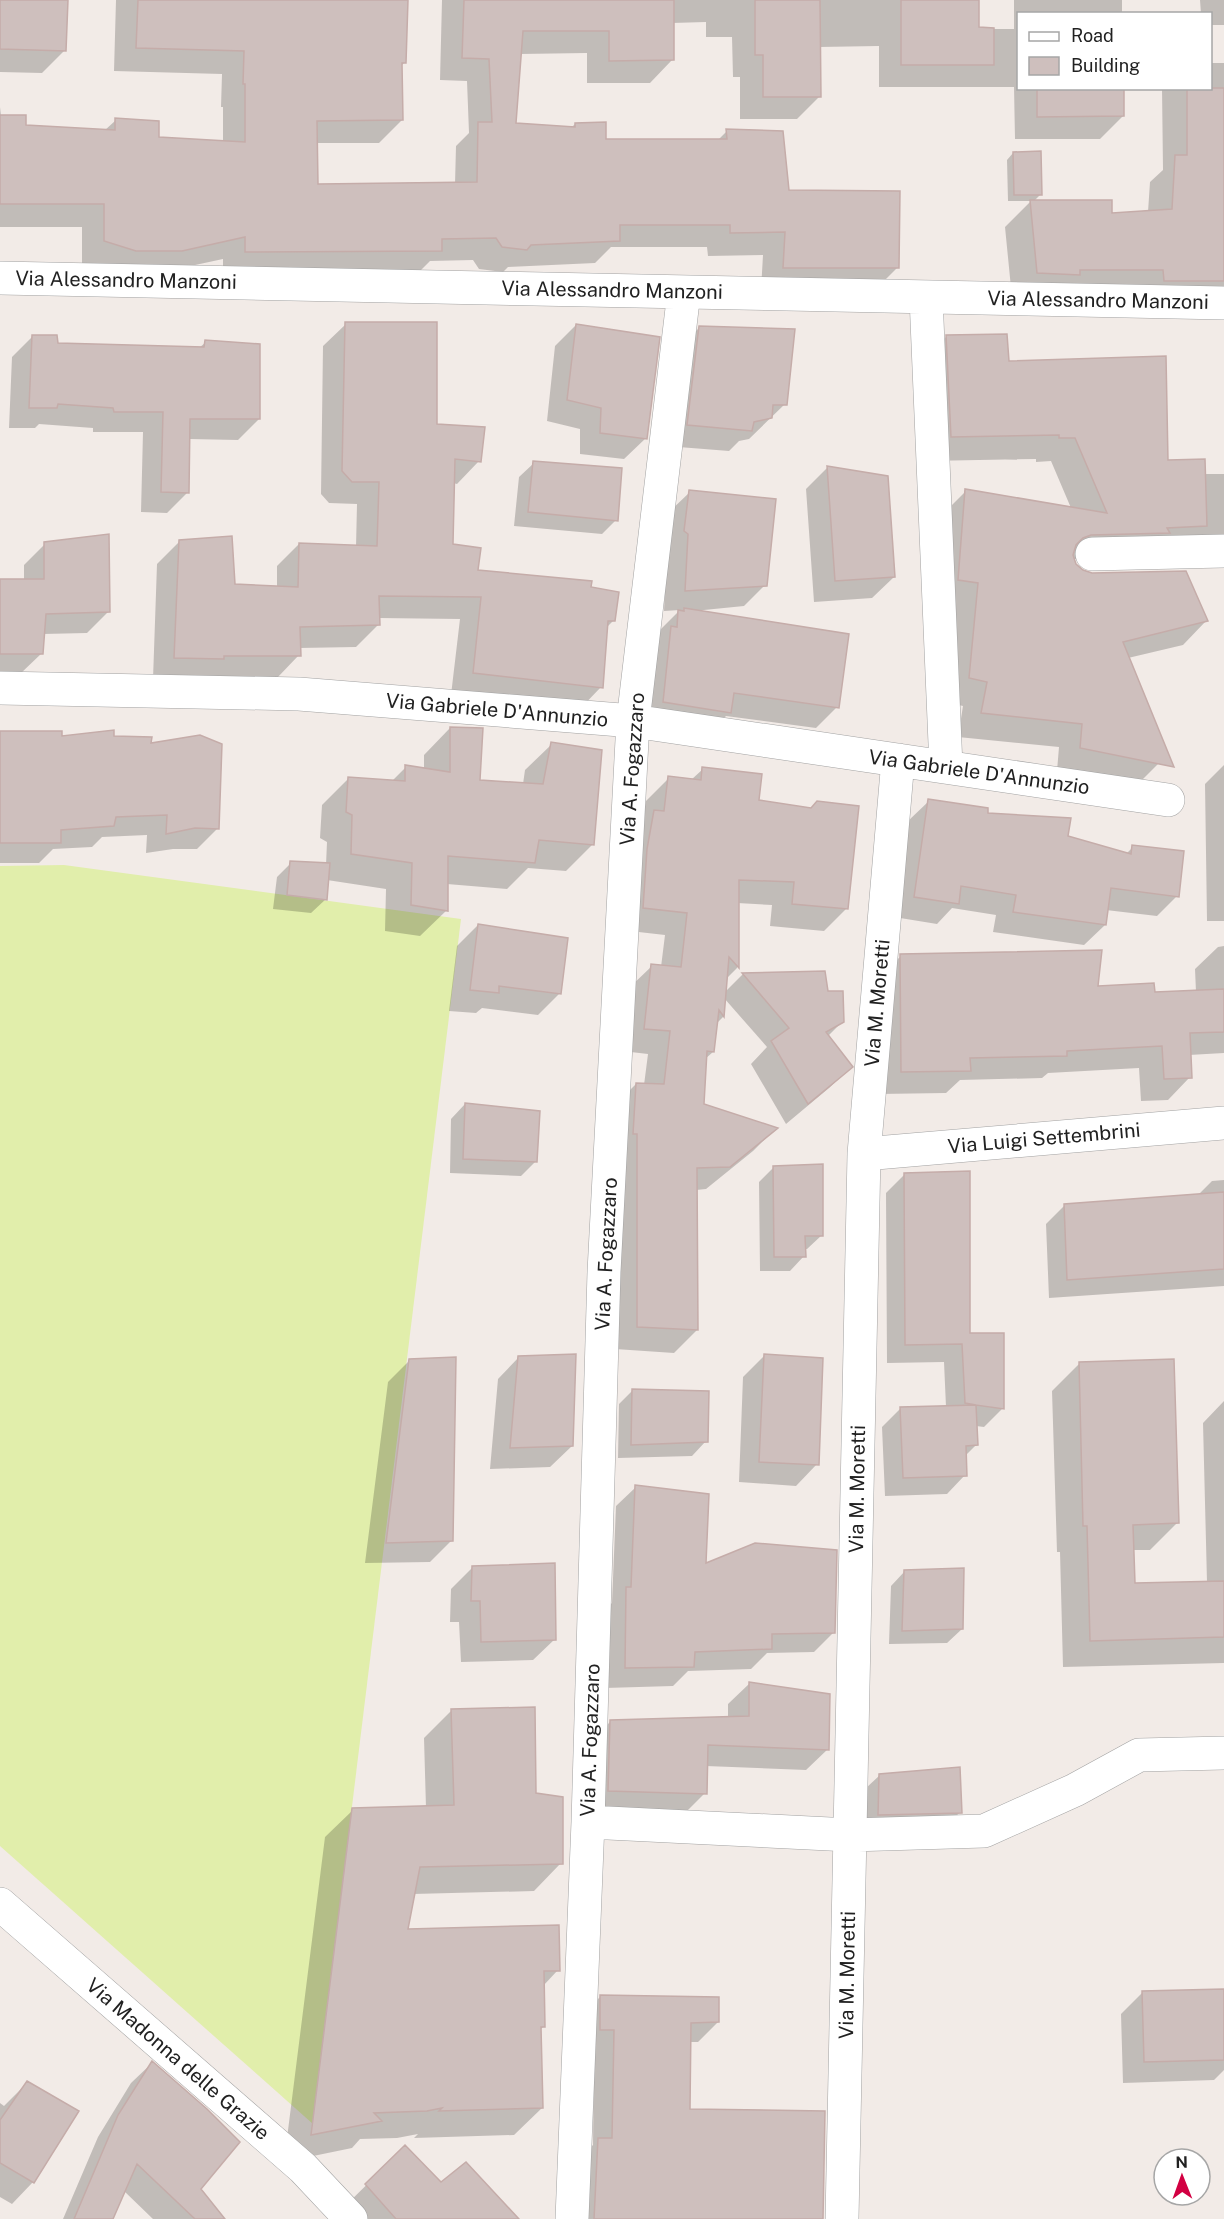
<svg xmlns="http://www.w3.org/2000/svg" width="1224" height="2219" font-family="'Public Sans',sans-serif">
  <rect width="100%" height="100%" fill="#f2ebe7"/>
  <!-- grass -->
  <path fill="#e1eeab" d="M64,865L461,919L313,2124L0,1846V866Z"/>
  <!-- shadow -->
  <path fill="#0003" d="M0,0H66L65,50L42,73L0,72Z
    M116,0H406L404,63L401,66L402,120L379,143H316L317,185L455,184L456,146L469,133L467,81L440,80L442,0H977V29H1014V0H1122V14H1018V88H1122L1123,116L1100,139H1015L1014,87H879V46L819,47L820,96L797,119H740V77H733L732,37H706V22L672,23V60L650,83H587V53L520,54L515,125L571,128L575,124L605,140L717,141L727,131L787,192L897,268L874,291L761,290L763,255L708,256L707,247H611L595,263L508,267L503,272L479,269L473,260L430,261L418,273L223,274V259L158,273L82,264V227H0V107L1,116L24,126L104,131L116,120L158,139L223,142V107H221L222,74L114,71Z
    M1200,0H1224V25H1210V14H1201Z
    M1210,63H1224V306L1012,298L1005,227L1031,201H1008L1007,160L1013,153L1041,194L1033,202L1111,215L1148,212L1150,182L1163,170L1162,88H1210Z
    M346,324L436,425L479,461L457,484L453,483L451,546L476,571L614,620L606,628L601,687L579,710L451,695L460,619L378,618V625L356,647L299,648V655L277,678L153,679L157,564L179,542L233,586L277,587V566L299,544L356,547L357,504L329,503L321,494L323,346Z
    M576,325L646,438L624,459L580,454V429L547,421L555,346Z
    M699,328L785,404L749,439L739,441L729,451L666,446L678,349Z
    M947,336L1008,362L1166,461L1204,474H1224V547L1144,557L1073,559L1074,564L1082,571L1206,621L1183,645L1128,658L1167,755L1143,779L1125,786L1057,771L1059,747L958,737L963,706L946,702L942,515L966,491L1071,508L1051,461L1036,462V459L927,461L923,360Z
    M32,337L56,345L199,348L206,342L259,419L238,440L189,439L188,492L167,513L141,512L143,432H93V428L39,424L35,428H9L12,357Z
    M534,463L616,520L602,534L514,526L519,477Z
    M827,468L887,477L894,577L872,598L814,602L806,489Z
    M690,492L765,585L744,606L694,611L837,707L816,728L726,716L708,734L642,723L657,633L680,610L664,611L668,513Z
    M45,544L109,611L87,633L43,634L42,653L20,674L0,675V580H24V565Z
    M450,728L479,781L523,784L525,770L552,744L592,845L566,871L528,868L507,889L447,884V910L420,936L385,931L386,889L327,880L326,899L311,913L273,909L277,877L291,863L326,865L327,842L320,838L322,805L349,778L391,782L406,767L424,770V755Z
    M0,732L60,737L113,738L149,745L218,828L197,849H173L146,853L147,835L102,837L92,847L53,849L39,863H0Z
    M1224,765V921H1207L1205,784Z
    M703,769L757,801L847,908L824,931L770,926L772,905L737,903V968L726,979L725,992L743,974L824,973L827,993L843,1021L828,1036L851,1067L829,1088L786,1124L751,1064L767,1047L724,998L723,1017L716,1024L713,1052L705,1059L702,1105L775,1129L753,1151L706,1189L696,1190L697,1330L674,1353L615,1349L613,1107L636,1084L644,1085L648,1054L622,1051L629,988L652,966L661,967L665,935L621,930L646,801L669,778L691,780Z
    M929,801L1126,854L1133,847L1177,896L1157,916L1106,910L1105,925L1084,945L993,932L996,915L952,908L937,924L894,917L908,821Z
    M478,925L559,994L538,1015L482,1008L476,1013L449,1011L457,946Z
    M1224,946V1053L1189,1055L1190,1077L1168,1100L1141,1101L1139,1068L1048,1073L1042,1078L960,1080L946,1093L879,1094L878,978L901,956L1096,988L1153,994L1196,992L1195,969L1218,947Z
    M465,1104L536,1161L521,1176L450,1173L451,1119Z
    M774,1167L822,1235L807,1249H804V1256L790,1271H760L759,1182Z
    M905,1174L968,1335L1002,1409L984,1427L976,1426V1445L965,1456V1475L947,1494L885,1496L882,1427L901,1408L946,1407L944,1362L887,1363L886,1193Z
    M1224,1180V1286L1049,1298L1046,1224L1065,1205L1197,1196L1212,1181Z
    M764,1356L817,1464L796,1486L739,1482L743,1377Z
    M519,1357L572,1446L550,1467L490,1469L498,1379Z
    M410,1360L452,1540L430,1562L365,1563L388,1382Z
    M1079,1364L1177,1523L1150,1550H1133L1134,1584L1207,1582L1203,1423L1224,1401V1663L1063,1667L1060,1552H1057L1052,1391Z
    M633,1390L706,1441L692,1456L618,1458L619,1404Z
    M636,1487L705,1566L834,1632L814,1652L767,1653L751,1669L688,1671L673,1686L605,1688L607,1608L612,1603L616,1506Z
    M473,1567L555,1639L533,1660L461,1662L459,1622H450L451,1589Z
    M905,1571L962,1629L947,1643L889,1644L891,1586Z
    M750,1683L828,1749L806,1770L706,1766L705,1793L684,1814L587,1812L589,1743L610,1722L728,1718V1704Z
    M452,1710L535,1794L561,1863L534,1891L413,1894L406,1930L558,1970L543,1986L544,2026L540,2030L542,2108L514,2135L414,2138L418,2134L397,2138L360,2139L352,2148L284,2162L325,1837L353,1810L426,1808L424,1738Z
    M880,1775L960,1812L946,1827L864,1829L865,1789Z
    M1224,1990V2070L1214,2080L1123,2083L1121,2014L1143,1992Z
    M601,1996L718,2022L698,2042H689L688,2110L822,2219H576L578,2159L593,2145L594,2050L581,2016Z
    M152,2063L199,2189L223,2219H153L124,2191L112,2219H63L98,2137L131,2083Z
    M27,2083L33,2182L12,2204L0,2197V2103L4,2106Z
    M405,2147L441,2184L517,2219H344L338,2213Z"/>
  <!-- building -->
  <path fill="#cebfbd" stroke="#c5aca9" stroke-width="1.5" d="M0,0H68L66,51L0,49Z
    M138,0H408L406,63H402L403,120L317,121L318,184L477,182L478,122H492L489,59L462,58L464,0H674V60L609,61V31H523L516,123L575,127V123L606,122V139H727L726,129L783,131L789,190L900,191L899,268H783L785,232L730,233V225H620V241L531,245L527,250L502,247L496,238L442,239V251L245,252V237L182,251H136L104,241V204H0V115H26V125L115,130V118L159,121V137L245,142V84H243L244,51L136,48Z
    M755,0H820L821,97H763V55H755Z
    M901,0H979V27L994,28V65H901Z
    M1037,88H1124V116L1037,117Z
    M1187,88H1224V281H1164L1163,270H1080V275L1037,273L1030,200H1112V213L1172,209L1175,155H1187Z
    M1041,151L1042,195H1014L1013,152Z
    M345,322H437V424L485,427L481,462L455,459L453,544L481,548L478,570L592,581L591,587L619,592L615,621H608L603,688L473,673L481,597L379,596L380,625L300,627L301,656H224V659L174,658L179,540L232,536L235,584L298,587L299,543L377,546L379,482H352L342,471Z
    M576,324L660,337L647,439L600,433L601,408L567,400Z
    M699,326L795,329L787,405H773L772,418L754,422L752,431L687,425Z
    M1007,334L1009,361L1166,356L1168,460L1205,459L1207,526L1167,528L1170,533L1091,535L1083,538L1076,545L1073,555L1076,564L1083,570L1092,573L1186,571L1208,621L1123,642L1174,767L1080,748L1082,724L981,713L987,682L969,678L978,583L958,580L965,489L1107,513L1075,438H1059V435L951,437L946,335Z
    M32,335H57L58,343L204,347L205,340L260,344V419H190L189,493L161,492L163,412H114L113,408L58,404L57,408H29Z
    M533,461L622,468L618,521L528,512Z
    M827,466L888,476L895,577L835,581Z
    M689,490L776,499L767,586L685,591L688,534L684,531Z
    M109,534L110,612L46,614L43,654H0V579H44V542Z
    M684,608L849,634L839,708L734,693L731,713L663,702L671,626L677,627L678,610L684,611Z
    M450,727L483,728L480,780L543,784L551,742L602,750L594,845L539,840L535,863L448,856V911L411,905L412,863L351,854L352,815L346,812L348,777L405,781V765L450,772Z
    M114,730V736L152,737L151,743L200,735L222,744L219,829L195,828L166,834L167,815L116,817L114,826L61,830V843H0V731H62V736Z
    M702,767L762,774L759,800L811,808L817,801L859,806L848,909L792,904L794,882L739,880V968L729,957L724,1017L719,1010L714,1052L707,1051L704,1104L778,1128L730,1167L697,1168L698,1330L637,1327V1134H633L636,1083L664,1084L670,1031L644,1029L651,964L681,967L687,913L643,908L647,849L654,810L664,811L668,776L701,780Z
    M928,799L988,808V813L1071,818L1068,836L1131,854L1132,845L1184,851L1179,897L1111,888L1106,925L1013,912L1016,895L961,886L959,904L914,897Z
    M290,861L330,863L327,900L287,895Z
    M478,924L568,938L561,994L499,986V993L470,990Z
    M1102,950L1098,986L1154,983L1155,992L1224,989V1032L1190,1033L1192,1078L1164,1079L1162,1046L1067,1051V1056L970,1058L971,1071L901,1072L900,954Z
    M825,971L828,991H843L844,1022L826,1032L853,1067L808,1104L771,1041L789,1028L742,973Z
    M465,1103L540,1111L537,1162L463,1159Z
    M823,1164V1236H805L806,1257H774L773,1166Z
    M970,1171V1333H1004V1409L976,1405L978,1445L966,1446L967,1476L903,1478L900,1407L976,1405L965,1403L962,1344L905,1345L904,1173Z
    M1224,1192V1269L1067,1280L1064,1204Z
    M576,1354L573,1446L510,1448L518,1356Z
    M764,1354L823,1358L819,1465L759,1462Z
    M456,1357L453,1541L386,1543L409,1359Z
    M1174,1359L1179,1523L1133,1525L1135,1583L1224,1581V1637L1090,1641L1087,1526H1083L1079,1362Z
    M632,1389L709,1391L708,1442L631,1445Z
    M635,1485L709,1494L706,1563L755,1543L837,1550L835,1633L772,1634V1649L695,1652L694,1667L625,1668L626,1587H631Z
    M555,1563L556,1640L481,1642L480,1601H471L472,1566Z
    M964,1568L963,1629L902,1631L904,1570Z
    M749,1682L830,1694L829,1750L708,1745L707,1794L608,1791L610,1720L749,1716Z
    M535,1707L536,1793L563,1797V1864L420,1867L408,1929L559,1925L560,1971H544L545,2027H541L543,2108L439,2111L442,2108L427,2111L374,2113L382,2121L311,2135L352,1808L454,1805L451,1709Z
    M960,1767L962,1813L878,1815L879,1774Z
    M1224,1989V2060L1144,2062L1142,1991Z
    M600,1995L719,1997V2022L691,2023L690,2109L825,2111L823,2219H594L598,2138H612L614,2030H600Z
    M152,2061L207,2109L240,2142L201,2189L225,2219H195L137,2164L113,2219H74L118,2115Z
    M27,2081L79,2111L34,2183L0,2163V2120Z
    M405,2145L441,2182L466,2162L519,2219H396L365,2184Z"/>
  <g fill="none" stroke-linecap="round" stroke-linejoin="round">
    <defs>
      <path id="minor" d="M0,278L1224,303
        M926,297L946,767
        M1092,554L1224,551
        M0,688L299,694L633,721L1168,800
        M864,1154L1224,1123
        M588,1822L850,1835L984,1831L1075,1790L1139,1755L1224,1753
        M572,2219L588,1822L604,1272L633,721L684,292
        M842,2219L864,1154L898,760"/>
      <path id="tertiary" d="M0,1904L303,2168L351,2219"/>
    </defs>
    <!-- minor casing -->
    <use href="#minor" stroke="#a2a2a2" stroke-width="34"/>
    <!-- tertiary casing -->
    <use href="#tertiary" stroke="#a2a2a2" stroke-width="34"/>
    <!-- minor -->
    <use href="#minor" stroke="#fff" stroke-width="33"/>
    <!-- tertiary -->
    <use href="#tertiary" stroke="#fff" stroke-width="33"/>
  </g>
  <g text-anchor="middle" stroke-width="5" stroke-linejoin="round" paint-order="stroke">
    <!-- street labels -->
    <g font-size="20" fill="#212121" stroke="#fff">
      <text transform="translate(126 280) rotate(1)" y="7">Via Alessandro Manzoni</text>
      <text transform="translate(612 290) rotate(1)" y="7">Via Alessandro Manzoni</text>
      <text transform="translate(1098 300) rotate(1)" y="7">Via Alessandro Manzoni</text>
      <text transform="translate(497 710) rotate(5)" y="7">Via Gabriele D'Annunzio</text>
      <text transform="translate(632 769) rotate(-86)" y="7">Via A. Fogazzaro</text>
      <text transform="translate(979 772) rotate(8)" y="7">Via Gabriele D'Annunzio</text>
      <text transform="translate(877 1003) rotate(-85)" y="7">Via M. Moretti</text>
      <text transform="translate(1044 1138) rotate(-5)" y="7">Via Luigi Settembrini</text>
      <text transform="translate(606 1254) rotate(-87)" y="7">Via A. Fogazzaro</text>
      <text transform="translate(857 1489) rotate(-89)" y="7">Via M. Moretti</text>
      <text transform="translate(590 1740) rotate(-88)" y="7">Via A. Fogazzaro</text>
      <text transform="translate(847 1975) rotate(-89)" y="7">Via M. Moretti</text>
      <text transform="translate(178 2059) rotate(41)" y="7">Via Madonna delle Grazie</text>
    </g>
  </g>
  <!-- legend -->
  <rect x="1017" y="12" width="195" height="78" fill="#ffffff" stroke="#a6a6a6" stroke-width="1.5"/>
  <rect x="1029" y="32" width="30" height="9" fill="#ffffff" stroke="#a6a6a6" stroke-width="1.5"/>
  <text x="1071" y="42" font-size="18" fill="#212121">Road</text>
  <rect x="1029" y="57" width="30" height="18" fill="#cebfbd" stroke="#a6a6a6" stroke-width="1.5"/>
  <text x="1071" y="72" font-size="18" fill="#212121">Building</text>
  <!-- north arrow -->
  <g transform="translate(1182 2177) rotate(359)"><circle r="28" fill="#ffffff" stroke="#a6a6a6" stroke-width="1.5"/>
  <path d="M0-4.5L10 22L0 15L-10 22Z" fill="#d20042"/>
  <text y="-9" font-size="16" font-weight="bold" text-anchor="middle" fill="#212121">N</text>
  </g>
</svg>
